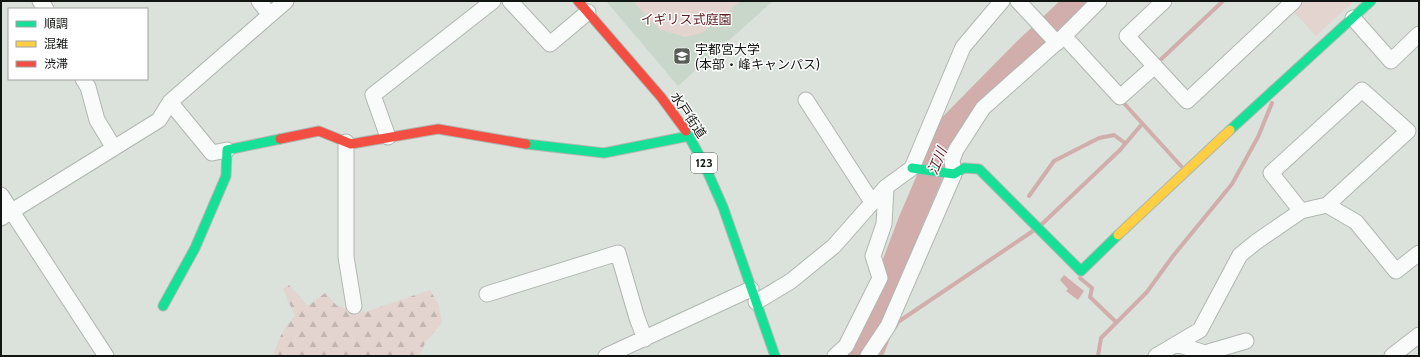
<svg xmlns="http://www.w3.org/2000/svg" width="1420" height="357" font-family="Cabin,'Noto Sans JP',sans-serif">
  <defs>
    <pattern id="forest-firs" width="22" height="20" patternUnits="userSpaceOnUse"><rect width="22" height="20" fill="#e3d4d0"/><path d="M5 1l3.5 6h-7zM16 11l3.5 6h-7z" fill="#c2b5b2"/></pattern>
  </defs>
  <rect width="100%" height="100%" fill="#dae2db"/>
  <!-- built -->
  <path fill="#c9d7ca" d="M606,1H773L678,86Z"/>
  <!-- green -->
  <path fill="#e3d4d0" d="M633,1H741L702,33L685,37L659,29Z
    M1301,1H1351L1352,3L1316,36L1292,10Z"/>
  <!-- forest -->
  <path fill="url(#forest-firs)" d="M289,285L308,306L325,293L337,306L365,312L430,290L439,305L442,323L426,341L419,356H273C278,340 283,328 295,316L283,289Z"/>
  <!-- water -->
  <path fill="#d1aeab" d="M1064,275L1084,291L1078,300L1066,291L1068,289L1060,280Z"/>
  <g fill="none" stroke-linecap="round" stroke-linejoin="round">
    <!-- stream -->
    <path stroke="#d1aeab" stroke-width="4" d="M1156,64L1223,1
      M1121,100L1181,166
      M1029,196L1054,161L1099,138L1114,135L1125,143
      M1042,224L1120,150L1142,124
      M1080,278L1092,288L1090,297L1116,322
      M895,327L898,322L1033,231
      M881,356L888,338
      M1098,356L1101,338L1147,292L1173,256L1232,184L1258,137L1272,103"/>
    <!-- river -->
    <path stroke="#d1aeab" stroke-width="25" d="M851,356L864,345L910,223L952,125L1028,48L1078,1"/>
    <defs>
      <path id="street" d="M40,1L46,9
        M259,1L270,15
        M510,1L550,44L588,12
        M1018,1L1057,43
        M1164,1L1127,36L1187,101L1294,1
        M1353,18L1391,61L1419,34
        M1064,36L1120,97L1155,66
        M83,79L88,87L97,120L114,148
        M806,100L872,202
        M170,102L212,153L227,150
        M388,137L373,95L493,1
        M346,142V257L354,306
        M1,195L106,356
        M1301,211L1271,173L1362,90L1408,131L1327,205
        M1,218L159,120L170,102L286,1
        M487,294L618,253L637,318L645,339
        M756,302L791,281L834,246L886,187L912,168L963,47L1002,1
        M1176,344L1205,353L1246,341
        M606,356L751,289
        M835,356L846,346L880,278L873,256L884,224L886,187
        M868,356L888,326L954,174L952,160L956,150L983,108L1064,36L1099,1
        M1156,356L1200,330L1240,255L1256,242L1301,211L1327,205L1356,222L1396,271L1419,253
        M1392,356L1419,335"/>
      <path id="fast" d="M1230,130L1371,1
        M686,131L704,164L723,207L775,356
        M526,144L604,153L689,136
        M912,168L954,174L964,168L979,169L1081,271L1118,235
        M163,306L195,248L226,176L227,150L280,139"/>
      <path id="slow" d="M1118,235L1230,130"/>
      <path id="jam" d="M578,1L661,97L686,131
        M280,139L319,131L351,144L438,129L526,144"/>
    </defs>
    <!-- street casing -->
    <use href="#street" stroke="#b0b6b1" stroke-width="17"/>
    <!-- fast casing -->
    <use href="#fast" stroke="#b0b6b1" stroke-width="11"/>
    <!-- slow casing -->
    <use href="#slow" stroke="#b0b6b1" stroke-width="11"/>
    <!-- jam casing -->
    <use href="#jam" stroke="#b0b6b1" stroke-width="11"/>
    <!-- street -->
    <use href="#street" stroke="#f9fbfa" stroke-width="15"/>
    <!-- fast -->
    <use href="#fast" stroke="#16e098" stroke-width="9"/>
    <!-- slow -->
    <use href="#slow" stroke="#ffcf43" stroke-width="9"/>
    <!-- jam -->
    <use href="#jam" stroke="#f24e42" stroke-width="9"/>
  </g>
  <!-- icons -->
  <defs>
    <symbol id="university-square" viewBox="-11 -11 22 22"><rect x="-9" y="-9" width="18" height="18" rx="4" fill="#585d58" stroke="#fff"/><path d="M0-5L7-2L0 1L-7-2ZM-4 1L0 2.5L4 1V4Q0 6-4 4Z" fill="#fff"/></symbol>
  </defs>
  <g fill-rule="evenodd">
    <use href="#university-square" x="672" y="46" width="20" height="20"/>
  </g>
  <g text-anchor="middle" stroke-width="3" stroke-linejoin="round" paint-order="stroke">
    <!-- shield labels -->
    <rect fill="#fff" stroke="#595c59" stroke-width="1" x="691" y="153" width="26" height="20" rx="3"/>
    <g font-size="12" font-weight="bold" fill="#121612">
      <text x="704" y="167">123</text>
    </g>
    <!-- park labels -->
    <g font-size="13" fill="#5a191d" stroke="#fff">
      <text x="686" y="24">イギリス式庭園</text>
    </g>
    <!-- poi labels -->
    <g font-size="13" fill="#121612" stroke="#fff" text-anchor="start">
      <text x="695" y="54">宇都宮大学<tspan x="695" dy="15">(本部・峰キャンパス)</tspan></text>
    </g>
    <!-- street labels -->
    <g font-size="13" fill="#121612" stroke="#fff">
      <text transform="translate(689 115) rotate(56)" y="5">水戸街道</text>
    </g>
    <!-- water labels -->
    <g font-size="14" font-style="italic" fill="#58181c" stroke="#fff">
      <text transform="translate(937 161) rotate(-67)" y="5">江川</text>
    </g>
  </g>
  <!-- border -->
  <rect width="1420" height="357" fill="none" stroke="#121612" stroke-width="4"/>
  <!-- legend -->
  <rect x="8" y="8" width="140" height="72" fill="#ffffff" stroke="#a0a2a0"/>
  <rect x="16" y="21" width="20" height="6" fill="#16e098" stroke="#a0a2a0"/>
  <text x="44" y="28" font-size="12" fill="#121612">順調</text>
  <rect x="16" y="41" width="20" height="6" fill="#ffcf43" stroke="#a0a2a0"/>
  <text x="44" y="48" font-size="12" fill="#121612">混雑</text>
  <rect x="16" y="61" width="20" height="6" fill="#f24e42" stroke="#a0a2a0"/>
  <text x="44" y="68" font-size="12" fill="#121612">渋滞</text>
</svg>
